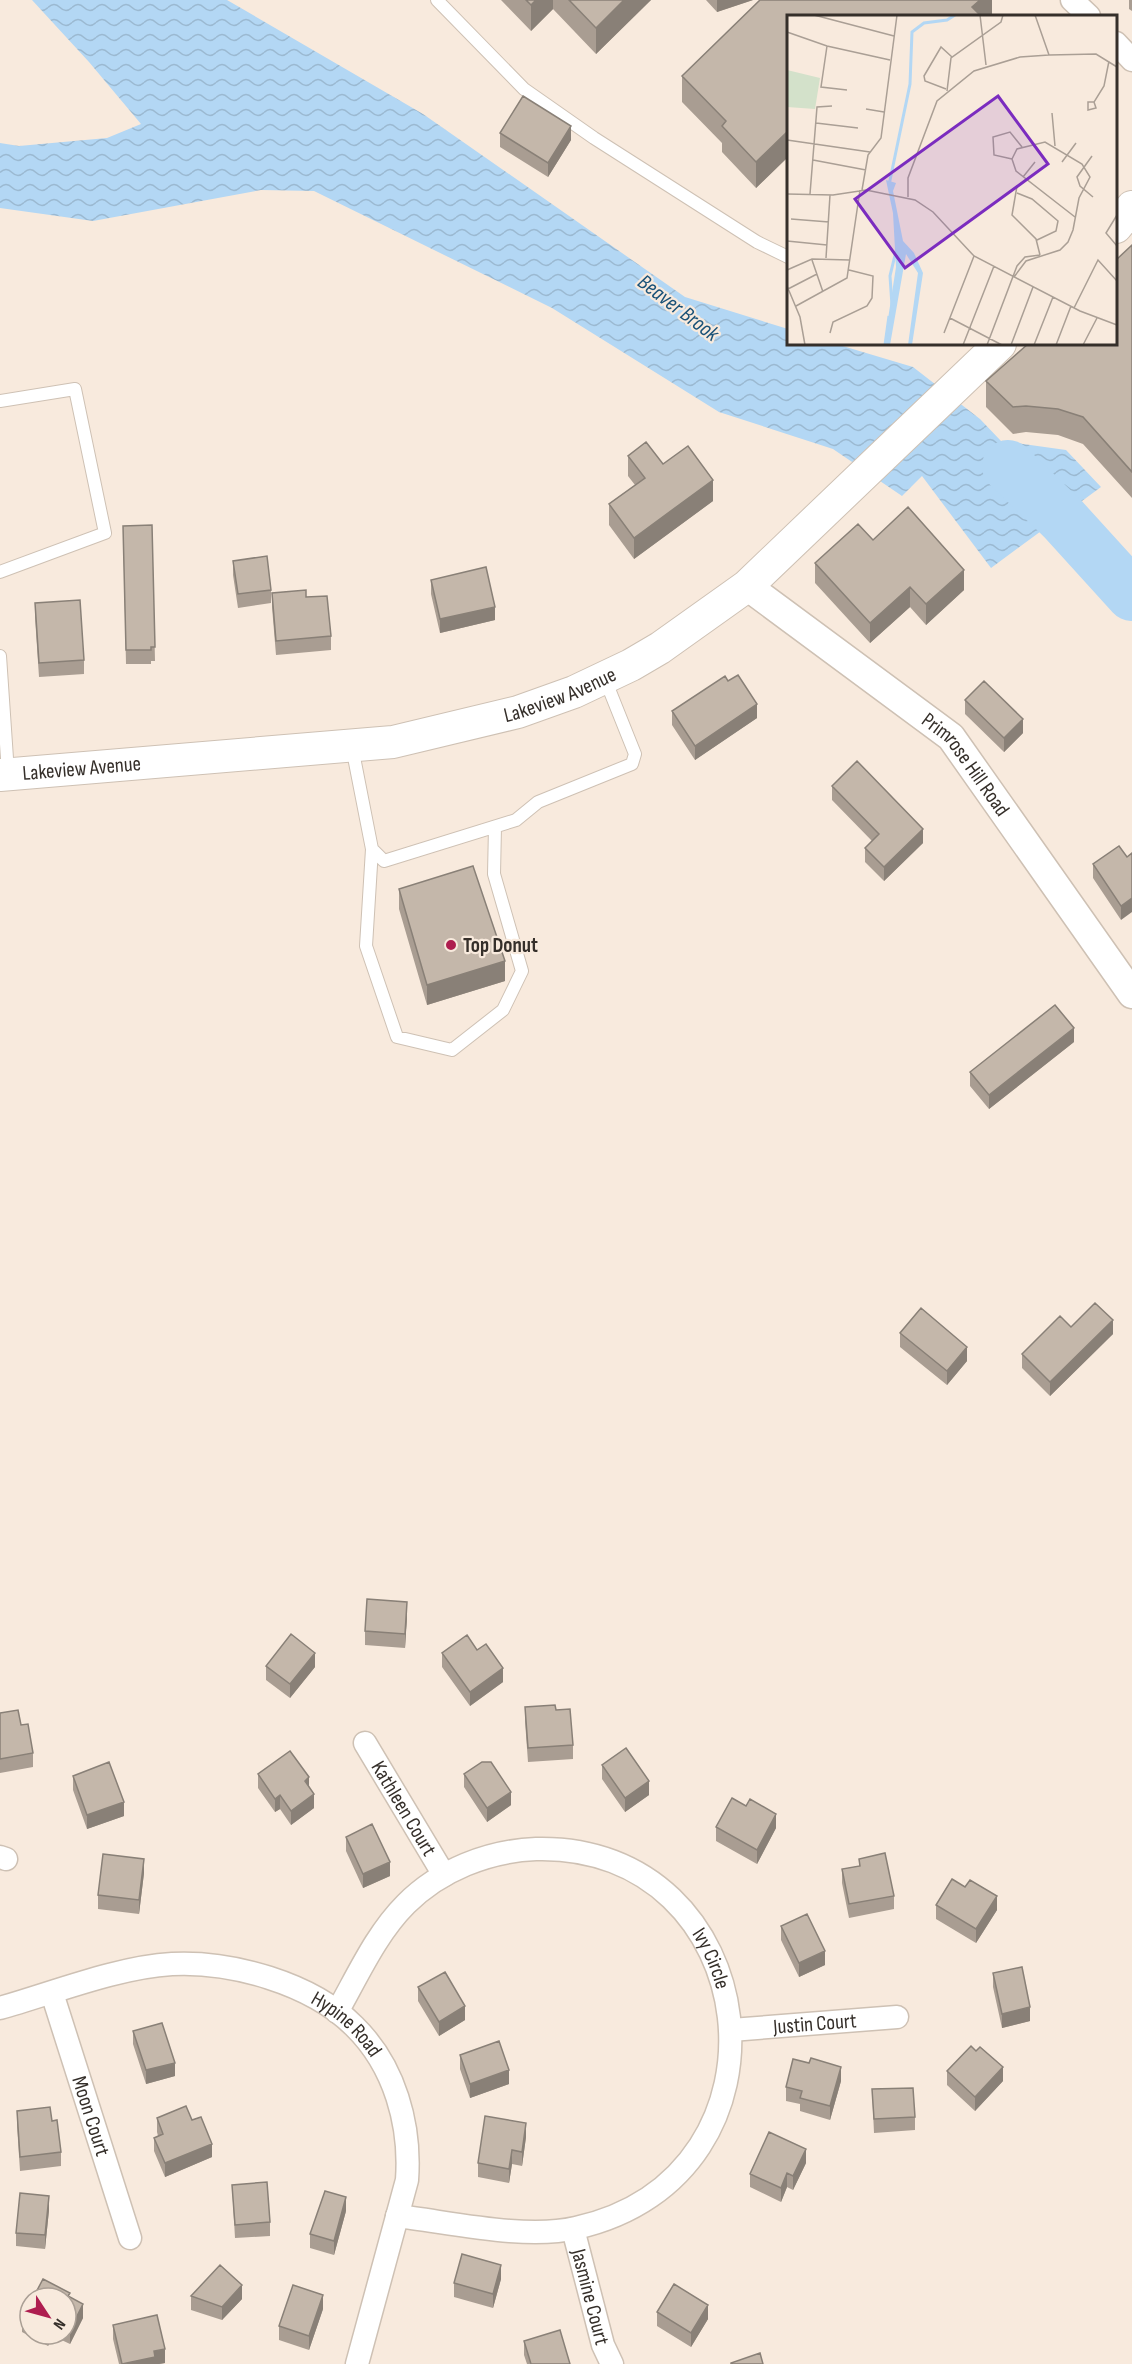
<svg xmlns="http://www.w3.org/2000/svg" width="1132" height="2364" font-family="'Sofia Sans Condensed',sans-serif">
  <defs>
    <pattern id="water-waves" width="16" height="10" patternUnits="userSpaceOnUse" patternTransform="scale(1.5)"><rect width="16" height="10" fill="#b3d7f4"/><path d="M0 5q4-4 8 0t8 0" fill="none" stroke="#9bb9d1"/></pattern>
  </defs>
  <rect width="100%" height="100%" fill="#f8eadd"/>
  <!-- water -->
  <path fill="url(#water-waves)" d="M32,0H227L423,114L685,297L788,329V344H836L913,367L980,419L1001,441L1066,450L1101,487L991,568L922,476L902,496L833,449L719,412L552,308L314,191L261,190L93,221L0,208V143L19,146L107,138L141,124L89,62Z"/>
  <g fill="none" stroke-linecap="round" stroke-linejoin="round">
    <!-- river -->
    <path stroke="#b3d7f4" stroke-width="52" d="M1008,466L1063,519L1132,595"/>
    <defs>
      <path id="service" d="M437,0L524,89L594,138L757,242L788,257
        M0,401L75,389L105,533L0,572
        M0,656L8,773
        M352,747L372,849L384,861L516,820L538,802L632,764L635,754L605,679
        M372,849L366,946L397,1037L452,1050L503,1010L522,971L494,874L495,827"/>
      <g id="minor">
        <path d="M1072,0L1089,16"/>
        <path d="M1116,43L1132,60"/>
        <path id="s1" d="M365,1743L444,1875"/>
        <path d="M0,1857L6,1859"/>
        <path id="s2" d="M52,1993L130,2238"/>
        <path id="s3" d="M0,2008C53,1993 118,1967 172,1964C231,1961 311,1983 354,2026C395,2066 411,2125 407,2180L357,2364"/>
        <path id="s4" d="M337,2012C358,1975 376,1934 406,1904C440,1870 488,1851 536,1849C765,1843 808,2176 576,2228C525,2240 449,2222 397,2216"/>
        <path id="s5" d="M731,2030L897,2017"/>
        <path id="s6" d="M573,2229L603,2345L612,2364"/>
      </g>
      <g id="tertiary">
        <path id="s7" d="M747,586L951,737L1132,994"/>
      </g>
      <g id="secondary">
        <path d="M1116,227L1132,207"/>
        <path id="s8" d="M0,775L393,742L518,712L574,692L631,665L660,648L747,586L1000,344"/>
      </g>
    </defs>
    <!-- service casing -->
    <use href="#service" stroke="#cec1b4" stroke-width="14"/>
    <!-- minor casing -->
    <use href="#minor" stroke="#cec1b4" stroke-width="25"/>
    <!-- tertiary casing -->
    <use href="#tertiary" stroke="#cec1b4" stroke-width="31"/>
    <!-- secondary casing -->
    <use href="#secondary" stroke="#cec1b4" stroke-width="34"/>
    <!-- service -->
    <use href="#service" stroke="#fff" stroke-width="12"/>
    <!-- minor -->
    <use href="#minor" stroke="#fff" stroke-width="22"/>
    <!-- tertiary -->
    <use href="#tertiary" stroke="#fff" stroke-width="28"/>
    <!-- secondary -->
    <use href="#secondary" stroke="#fff" stroke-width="32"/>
  </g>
  <!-- wall -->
  <path fill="#a99d92" d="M501,0H651L596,54L553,9L531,31Z
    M706,0H753L717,12Z
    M760,0H992V14L989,16H789V156L756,188L722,152V143L682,102V76Z
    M1129,0H1132V11L1129,9Z
    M500,133L571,140L548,177L500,147Z
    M1132,245V498L1083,444L1058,435L1026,432L1013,434L986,407V381L1116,344Z
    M628,456L663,464L713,501L634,559L609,525V504L635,485L628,476Z
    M152,525L155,661H151V664H126L123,526Z
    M873,540L964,590L926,625L910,607L870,643L815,583V563Z
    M233,561L271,590V603L238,608L233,575Z
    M431,580L495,620L440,633L431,594Z
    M272,593L306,597L331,636V650L276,655L272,607Z
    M35,603L84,660V674L39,677L35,617Z
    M728,681L757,718L695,760L672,725V711Z
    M965,700L1023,733L1004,752L965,714Z
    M832,786L923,843L884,881L865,862V848L872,841L832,800Z
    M1127,857L1121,920L1093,878V864Z
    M399,889L505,981L427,1005L399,909Z
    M1074,1042L989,1109L970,1086V1072Z
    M1071,1327L1113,1334L1050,1396L1022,1368V1354Z
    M900,1333L967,1361L947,1385L900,1347Z
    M407,1616L405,1648L365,1645V1631Z
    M477,1650L503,1682L470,1706L442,1667V1653Z
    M266,1666L315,1667L290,1698L266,1680Z
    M525,1707L556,1710L573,1745V1759L528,1762L525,1721Z
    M0,1713L21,1725L33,1753V1767L0,1773Z
    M602,1765L649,1795L625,1812L602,1779Z
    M258,1774L309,1787L314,1808L291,1825L280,1809L275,1812L258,1788Z
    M464,1774L511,1805L487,1822L464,1787Z
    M73,1776L124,1816L87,1829L73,1790Z
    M716,1827L776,1828L757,1864L716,1841Z
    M346,1837L390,1876L363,1888L346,1851Z
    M859,1859L894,1896V1909L849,1918L842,1883V1869L859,1866Z
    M144,1873L139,1914L98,1909V1895Z
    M965,1887L997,1910L976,1943L936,1919V1905Z
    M781,1926L825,1965L799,1977L781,1940Z
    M993,1973L1030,2021L1002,2028L993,1987Z
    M418,1987L465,2020L439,2036L418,2001Z
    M133,2031L175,2076L146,2084L133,2044Z
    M976,2051L1003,2081L975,2111L947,2085V2071Z
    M460,2055L509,2084L470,2098L460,2069Z
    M841,2081L830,2120L800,2111V2104L786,2101V2087Z
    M872,2089L915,2117V2130L874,2133Z
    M17,2111L52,2121L61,2152V2166L20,2171L17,2125Z
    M157,2118L192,2120L212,2157L165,2177L154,2151V2138L158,2136L157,2132Z
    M526,2137L522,2166L512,2164L509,2183L478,2177V2163Z
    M806,2163L793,2190L787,2187L781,2202L750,2187V2174Z
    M232,2185L270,2222V2236L235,2238Z
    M49,2210L45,2249L16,2246V2233Z
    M346,2211L334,2255L310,2248V2234Z
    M501,2279L493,2308L454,2297V2283Z
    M191,2296L242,2299L222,2320L191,2310Z
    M70,2297L83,2318L70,2344L53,2336L48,2346L22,2332V2318L30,2304V2334H66V2298Z
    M323,2309L309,2350L279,2340V2326Z
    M657,2312L708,2319L691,2347L657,2326Z
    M113,2325L165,2363L159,2364H119L113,2339Z
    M524,2341L570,2364H527L524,2355Z"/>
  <!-- shaded-wall -->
  <path fill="#898077" d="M536,0H553V9L531,31V5Z
    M624,0H651L596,54V28Z
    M717,0H753L717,12Z
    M980,0H992V14L989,16H972V7Z
    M571,126V140L548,177V163Z
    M789,130V156L756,188V162Z
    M713,480V501L634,559V538Z
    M964,570V590L926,625V604Z
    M910,587V607L870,643V623Z
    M495,607V620L440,633V619Z
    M757,704V718L695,760V746Z
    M1023,719V733L1004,752V738Z
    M923,829V843L884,881V867Z
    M1132,898V912L1121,920V906Z
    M505,961V981L427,1005V985Z
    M1074,1028V1042L989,1109V1095Z
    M1113,1320V1334L1050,1396V1382Z
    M967,1347V1361L947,1385V1371Z
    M407,1602V1616L405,1648V1634Z
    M315,1653V1667L290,1698V1684Z
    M503,1668V1682L470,1706V1692Z
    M309,1777V1791L305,1781Z
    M649,1781V1795L625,1812V1798Z
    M511,1792V1805L487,1822V1808Z
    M314,1794V1808L291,1825V1811Z
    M280,1795V1809L275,1812V1799Z
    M124,1802V1816L87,1829V1815Z
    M776,1814V1828L757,1864V1850Z
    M144,1859V1873L139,1914V1900Z
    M390,1862V1876L363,1888V1874Z
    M997,1896V1910L976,1943V1929Z
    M825,1951V1965L799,1977V1963Z
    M465,2006V2020L439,2036V2022Z
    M1030,2007V2021L1002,2028V2014Z
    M175,2063V2076L146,2084V2070Z
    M841,2067V2081L830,2120V2106Z
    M1003,2067V2081L975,2111V2097Z
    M509,2070V2084L470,2098V2084Z
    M526,2123V2137L522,2166V2152Z
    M212,2144V2157L165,2177V2163Z
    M806,2149V2163L793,2190V2176Z
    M512,2150V2164L509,2183V2169Z
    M787,2173V2187L781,2202V2188Z
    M49,2196V2210L45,2249V2235Z
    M346,2197V2211L334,2255V2241Z
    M501,2265V2279L493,2308V2294Z
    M242,2285V2299L222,2320V2307Z
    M323,2295V2309L309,2350V2336Z
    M83,2304V2318L70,2344V2330Z
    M708,2305V2319L691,2347V2333Z
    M48,2334H53L48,2346Z
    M165,2349V2363L159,2364H125L154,2351Z"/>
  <!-- building -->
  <path fill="#c4b7aa" stroke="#898077" stroke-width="1.5" d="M526,0H536L531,5Z
    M569,0H624L596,28Z
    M760,0H980L972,7L981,16H789V130L756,162L722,126L726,121L682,76Z
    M523,96L571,126L548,163L500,133Z
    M1132,245V472L1083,417L1058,409L1026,406L1013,407L986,381L1028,344H1116V260Z
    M646,442L663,464L688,446L713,480L634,538L609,504L645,478L628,456Z
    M908,507L964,570L926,604L910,587L870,623L815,563L858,524L873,540Z
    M152,525L155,647H151V650H126L123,526Z
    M267,556L271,590L238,594L233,561Z
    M486,567L495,607L440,619L431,580Z
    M306,590V597L327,596L331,636L276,641L272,593Z
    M80,600L84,660L39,663L35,603Z
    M738,675L757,704L695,746L672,711L725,676L728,681Z
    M984,681L1023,719L1004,738L965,700Z
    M857,761L923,829L884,867L865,848L879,834L832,786Z
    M1119,846L1127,857L1132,853V898L1121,906L1093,864Z
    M473,866L505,961L427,985L399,889Z
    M1055,1005L1074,1028L989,1095L970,1072Z
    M1095,1303L1113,1320L1050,1382L1022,1354L1060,1316L1071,1327Z
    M921,1308L967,1347L947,1371L900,1333Z
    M367,1599L407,1602L405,1634L365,1631Z
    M291,1634L315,1653L290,1684L266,1666Z
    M467,1635L477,1650L486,1644L503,1668L470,1692L442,1653Z
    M555,1705L556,1710L570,1709L573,1745L528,1748L525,1707Z
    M18,1710L21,1725L28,1724L33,1753L0,1759V1713Z
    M626,1748L649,1781L625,1798L602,1765Z
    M290,1751L309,1777L305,1781L314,1794L291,1811L280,1795L275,1799L258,1774Z
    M109,1762L124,1802L87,1815L73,1776Z
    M482,1762H491L511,1792L487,1808L464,1774Z
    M732,1798L746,1806L750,1799L776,1814L757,1850L716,1827Z
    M372,1824L390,1862L363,1874L346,1837Z
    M885,1853L894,1896L849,1904L842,1869L860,1866L859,1859Z
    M103,1854L144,1859L139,1900L98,1895Z
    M952,1879L965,1887L970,1880L997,1896L976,1929L936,1905Z
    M807,1914L825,1951L799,1963L781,1926Z
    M1022,1967L1030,2007L1002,2014L993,1973Z
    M445,1972L465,2006L439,2022L418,1987Z
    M162,2023L175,2063L146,2070L133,2031Z
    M499,2041L509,2070L470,2084L460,2055Z
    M971,2046L976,2051L980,2047L1003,2067L975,2097L947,2071Z
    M811,2058L841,2067L830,2106L800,2098L802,2091L786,2087L793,2059L809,2063Z
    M913,2088L915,2117L874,2119L872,2089Z
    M186,2106L192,2120L201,2117L212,2144L165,2163L154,2138L163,2134L157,2118Z
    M50,2107L52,2121L57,2120L61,2152L20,2157L17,2111Z
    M485,2116L526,2123L522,2152L512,2150L509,2169L478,2163Z
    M769,2132L806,2149L793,2176L787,2173L781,2188L750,2174Z
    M267,2182L270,2222L235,2225L232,2185Z
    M325,2191L346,2197L334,2241L310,2234Z
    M20,2193L49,2196L45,2235L16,2233Z
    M462,2254L501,2265L493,2294L454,2283Z
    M220,2265L242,2285L222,2307L191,2296Z
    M43,2279L70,2293L68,2296L83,2304L70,2330L66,2328V2298H33Z
    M674,2284L708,2305L691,2333L657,2312Z
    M293,2285L323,2295L309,2336L279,2326Z
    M30,2304V2322L22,2318Z
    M157,2315L165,2349L154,2351L155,2357L122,2364L113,2325Z
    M560,2330L570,2364H531L524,2341Z
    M760,2353L763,2364H731V2363Z"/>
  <!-- markers -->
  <circle fill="#ae1d4f" stroke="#f8eadd" stroke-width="2" cx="451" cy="945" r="6"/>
  <g text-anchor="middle" stroke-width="4.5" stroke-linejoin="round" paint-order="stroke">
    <!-- street labels -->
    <g font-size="21" fill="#352f2a" stroke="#f8eadd">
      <text dy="7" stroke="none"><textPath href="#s8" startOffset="568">Lakeview Avenue</textPath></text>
      <text dy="7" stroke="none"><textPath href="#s7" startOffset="284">Primrose Hill Road</textPath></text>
      <text dy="7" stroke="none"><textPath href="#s8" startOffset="82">Lakeview Avenue</textPath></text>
      <text dy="7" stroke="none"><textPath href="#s1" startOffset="76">Kathleen Court</textPath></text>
      <text dy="7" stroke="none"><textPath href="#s4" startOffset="494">Ivy Circle</textPath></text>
      <text dy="7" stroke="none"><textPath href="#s5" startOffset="84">Justin Court</textPath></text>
      <text dy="7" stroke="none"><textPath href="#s3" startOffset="368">Hypine Road</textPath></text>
      <text dy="7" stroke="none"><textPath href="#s2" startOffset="129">Moon Court</textPath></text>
      <text dy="7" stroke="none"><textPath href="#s6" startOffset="70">Jasmine Court</textPath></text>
    </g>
    <!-- poi labels -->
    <g font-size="21" font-weight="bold" fill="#352f2a" stroke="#f8eadd" text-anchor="start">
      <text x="463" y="952">Top Donut</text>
    </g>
    <!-- water labels -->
    <g font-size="22" font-style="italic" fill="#1a5278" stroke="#f8eadd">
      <text transform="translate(679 307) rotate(37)" y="8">Beaver Brook</text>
    </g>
  </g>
  <!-- overview -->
  <g transform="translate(787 15)">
    <rect width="330" height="330" fill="#f8eadd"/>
    <path d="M0,55L33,63L28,94L0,92Z" fill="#d3e1ca"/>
    <path d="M99,165L109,168L106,176L116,226L127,238L136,258L125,330H121L131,258L119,239L103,330H97L109,252L106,198Z" fill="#b3d7f4"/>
    <path fill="none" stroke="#b3d7f4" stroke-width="3" d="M102,170L123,69L125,17L137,8L160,5L168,0M105,291L103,261L109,236M98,330L102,301"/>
    <path fill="none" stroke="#aa9f95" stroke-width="1.5" d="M27,0L107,21M193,0L199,50M248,0L262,40M0,17L40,31L103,45M40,31L34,72L60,75M159,74L138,66L137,61L154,32L165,42M160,76L164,43L214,7L216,0M307,87H301V95L309,93L307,87L317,71L322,46M79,94L97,97M265,98L268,131M29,108L71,113M0,125L83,137M305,141L290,162L293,171L306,182M225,144L207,140L206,122L223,117L235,132M26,145L79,155M275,147L289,128M236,162L248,147M230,171L225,200L249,224L253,240M75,175L81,140L94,123L110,0M230,178L245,184L271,206L269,216L250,225M0,179L46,180L79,175L128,185L146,197L187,241L293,296L330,310M23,179L30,92L45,91M121,182V163L150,86L187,56L233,42L262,40L309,39L330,52M330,200L319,218L330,231M4,204L42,207M0,226L40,230M39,243L43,180M25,245L36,277M0,255L25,244L63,245M227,262L239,246L273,235L281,227L286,215L292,183L303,162L295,149L258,127L230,134L225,144L229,156L288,202M0,271L13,302L18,330M1,274L30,259M9,291L60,263L73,175M287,293L311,245L330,266M163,303L215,330M43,318L46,307L80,291L85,283L86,261L62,255M157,318L187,241M176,330L207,251M200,330L230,251L238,242L253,240M224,330L246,272M247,330L266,282M269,330L284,291M296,330L310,303"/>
    <path fill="#7b2cbf" fill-opacity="0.15" stroke="#7b2cbf" stroke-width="3" d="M211,81L261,149L118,253L68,184Z"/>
    <rect width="330" height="330" fill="none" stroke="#352f2a" stroke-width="3"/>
  </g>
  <!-- north arrow -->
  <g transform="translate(48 2316) rotate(126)"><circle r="28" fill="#f8eadd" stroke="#aa9f95" stroke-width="1.5"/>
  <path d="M0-4.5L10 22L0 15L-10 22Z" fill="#ae1d4f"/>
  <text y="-9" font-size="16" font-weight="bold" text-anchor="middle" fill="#352f2a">N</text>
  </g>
</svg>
